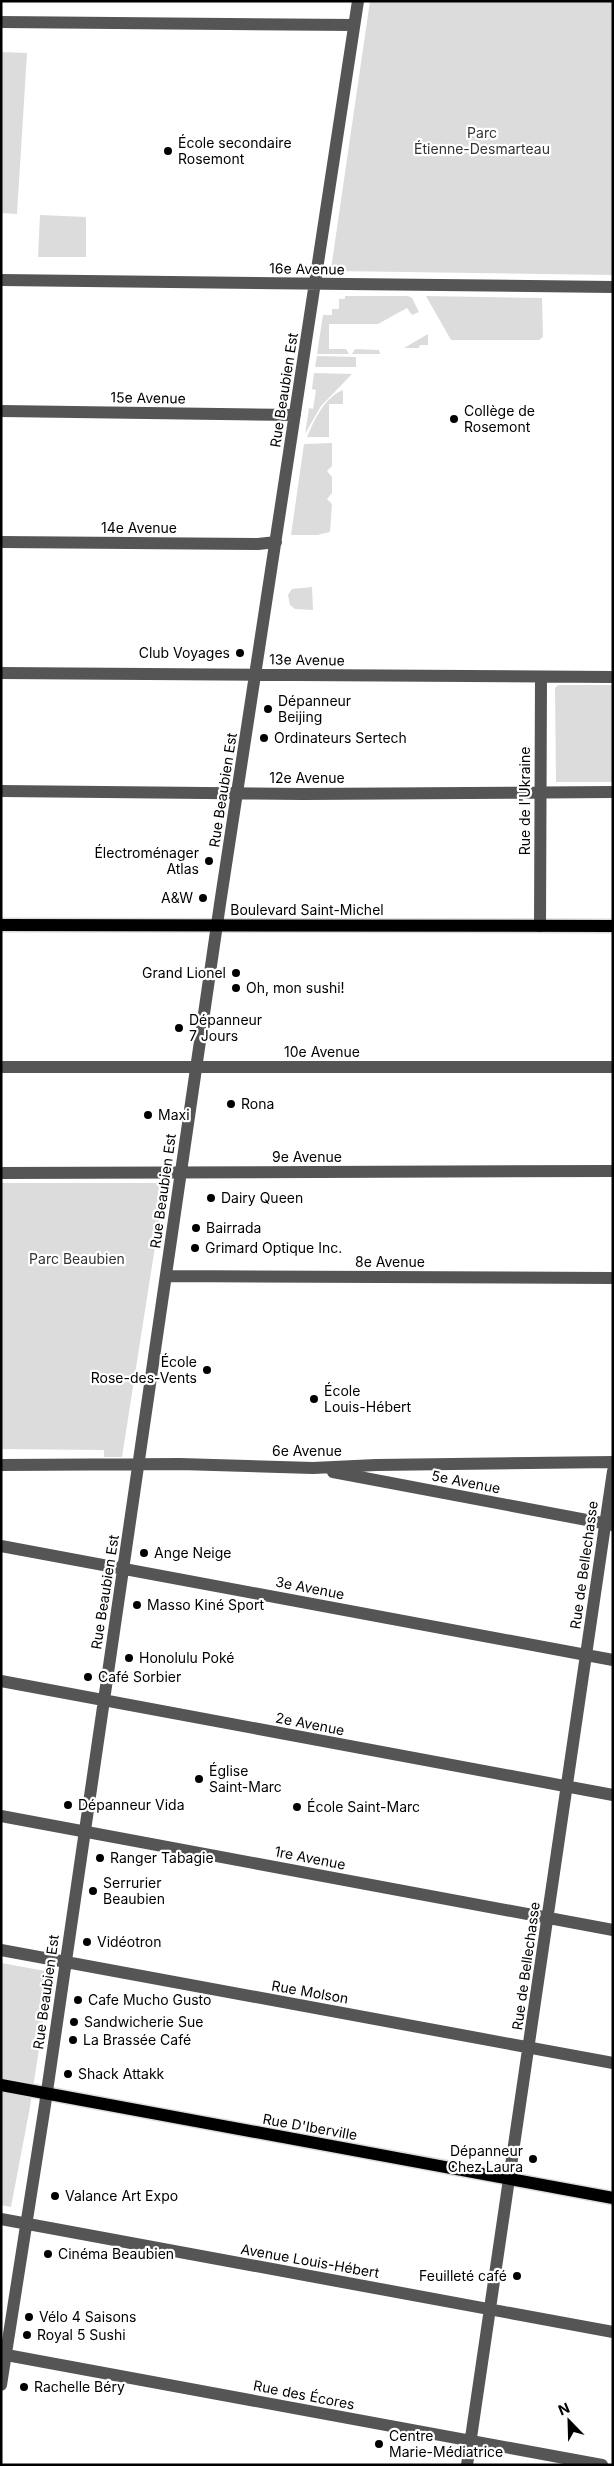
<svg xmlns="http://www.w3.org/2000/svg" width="614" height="2466" font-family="Inter,sans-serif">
  <rect width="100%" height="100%" fill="#fff"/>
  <!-- green -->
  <path fill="#dcdcdc" d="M370,1H613V275L333,271L331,269Z
    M1,52L27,53L17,214L1,213Z
    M40,215L86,217V257H38Z
    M345,296H408L412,298L419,312L412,315L407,308L378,324H329V349H346L349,354H317L323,315H332V309H339V299H345Z
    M426,296L542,298L543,337L539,340H451Z
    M428,334V345H420L419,348H404Z
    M355,349L379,350L380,354H352Z
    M317,356L356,357V367H315Z
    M314,373L352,374L321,406L305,434L309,408L313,409L316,390L312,389Z
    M343,390V404H329V437H307C314,420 325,397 343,390Z
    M332,443V466L327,471L332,477V493L327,499L332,504L330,532L317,535H291L304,444Z
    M312,587L313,610L295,609L290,605L288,595L292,589Z
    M558,685H613V782H556L555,688Z
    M1,1183H165L122,1457H104V1450L1,1449Z
    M1,1963L51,1972L30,2107L11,2207L1,2205Z"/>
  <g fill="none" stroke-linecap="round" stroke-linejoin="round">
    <defs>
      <path id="major" d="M1,925L613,926
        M1,2085L613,2198"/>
    </defs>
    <!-- major casing -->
    <use href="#major" stroke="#dbdbdb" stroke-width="15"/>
    <!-- minor -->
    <path stroke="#555" stroke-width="12" d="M1,22L354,25
      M1,280L613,287
      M1,411L295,415
      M1,542L258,544L276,542
      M1,673L613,677
      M1,791L303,794L613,792
      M540,926L541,677
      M1,1067H613
      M1,1173L613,1171
      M167,1276L613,1278
      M1,1465L180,1464L313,1468L376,1465L613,1462
      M333,1472L613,1525
      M1,1546L613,1660
      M1,1681L613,1795
      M1,1816L613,1930
      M1,1950L613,2063
      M1,2219L613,2332
      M1,2354L602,2465
      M1,2385L45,2105L220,904L358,1
      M467,2465L613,1471"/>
    <!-- major -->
    <use href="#major" stroke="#000" stroke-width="12"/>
  </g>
  <!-- markers -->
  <g fill="#000" stroke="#fff" stroke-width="2">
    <circle cx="168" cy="151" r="5"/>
    <circle cx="454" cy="419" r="5"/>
    <circle cx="240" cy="653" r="5"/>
    <circle cx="268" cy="709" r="5"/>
    <circle cx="264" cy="738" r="5"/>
    <circle cx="209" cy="861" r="5"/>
    <circle cx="203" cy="898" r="5"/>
    <circle cx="236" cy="973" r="5"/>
    <circle cx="236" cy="988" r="5"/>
    <circle cx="179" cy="1028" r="5"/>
    <circle cx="231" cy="1104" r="5"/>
    <circle cx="148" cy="1115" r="5"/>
    <circle cx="211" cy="1198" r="5"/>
    <circle cx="196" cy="1228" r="5"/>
    <circle cx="195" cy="1248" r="5"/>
    <circle cx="207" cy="1370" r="5"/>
    <circle cx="314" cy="1399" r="5"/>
    <circle cx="144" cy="1553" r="5"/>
    <circle cx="137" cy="1605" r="5"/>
    <circle cx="129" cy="1658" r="5"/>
    <circle cx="88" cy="1677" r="5"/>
    <circle cx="199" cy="1779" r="5"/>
    <circle cx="68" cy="1805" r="5"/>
    <circle cx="297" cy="1807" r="5"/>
    <circle cx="100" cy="1858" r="5"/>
    <circle cx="93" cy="1891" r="5"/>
    <circle cx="87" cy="1942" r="5"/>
    <circle cx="78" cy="2000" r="5"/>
    <circle cx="74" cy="2022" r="5"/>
    <circle cx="73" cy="2040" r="5"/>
    <circle cx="68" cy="2074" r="5"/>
    <circle cx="533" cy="2159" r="5"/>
    <circle cx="55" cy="2196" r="5"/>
    <circle cx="48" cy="2254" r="5"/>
    <circle cx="517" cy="2276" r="5"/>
    <circle cx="29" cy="2317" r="5"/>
    <circle cx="27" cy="2335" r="5"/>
    <circle cx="24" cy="2387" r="5"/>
    <circle cx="379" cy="2444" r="5"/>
  </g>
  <g text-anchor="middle" stroke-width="4.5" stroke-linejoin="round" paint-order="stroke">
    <!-- park labels -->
    <g font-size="14" fill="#333" stroke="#fff">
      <text x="482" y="138">Parc<tspan x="482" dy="16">Étienne-Desmarteau</tspan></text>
      <text x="77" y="1264">Parc Beaubien</text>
    </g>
    <!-- poi labels -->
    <g font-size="14" fill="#000" stroke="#fff" text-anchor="start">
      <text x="178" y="148">École secondaire<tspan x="178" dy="16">Rosemont</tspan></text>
      <text x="464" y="416">Collège de<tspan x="464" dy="16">Rosemont</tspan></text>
      <text x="230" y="658" text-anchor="end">Club Voyages</text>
      <text x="278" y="706">Dépanneur<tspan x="278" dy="16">Beijing</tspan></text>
      <text x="274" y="743">Ordinateurs Sertech</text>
      <text x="199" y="858" text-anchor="end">Électroménager<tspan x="199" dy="16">Atlas</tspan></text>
      <text x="193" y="903" text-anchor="end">A&amp;W</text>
      <text x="226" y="978" text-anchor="end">Grand Lionel</text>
      <text x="246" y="993">Oh, mon sushi!</text>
      <text x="189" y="1025">Dépanneur<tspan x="189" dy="16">7 Jours</tspan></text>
      <text x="241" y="1109">Rona</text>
      <text x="158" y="1120">Maxi</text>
      <text x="221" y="1203">Dairy Queen</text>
      <text x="206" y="1233">Bairrada</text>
      <text x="205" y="1253">Grimard Optique Inc.</text>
      <text x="197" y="1367" text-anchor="end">École<tspan x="197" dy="16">Rose-des-Vents</tspan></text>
      <text x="324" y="1396">École<tspan x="324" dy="16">Louis-Hébert</tspan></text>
      <text x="154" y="1558">Ange Neige</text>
      <text x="147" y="1610">Masso Kiné Sport</text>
      <text x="139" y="1663">Honolulu Poké</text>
      <text x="98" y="1682">Café Sorbier</text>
      <text x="209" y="1776">Église<tspan x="209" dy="16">Saint-Marc</tspan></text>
      <text x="78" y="1810">Dépanneur Vida</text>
      <text x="307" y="1812">École Saint-Marc</text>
      <text x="110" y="1863">Ranger Tabagie</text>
      <text x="103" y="1888">Serrurier<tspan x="103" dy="16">Beaubien</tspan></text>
      <text x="97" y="1947">Vidéotron</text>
      <text x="88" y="2005">Cafe Mucho Gusto</text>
      <text x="84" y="2027">Sandwicherie Sue</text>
      <text x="83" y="2045">La Brassée Café</text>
      <text x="78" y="2079">Shack Attakk</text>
      <text x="523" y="2156" text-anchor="end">Dépanneur<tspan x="523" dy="16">Chez Laura</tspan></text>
      <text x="65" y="2201">Valance Art Expo</text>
      <text x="58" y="2259">Cinéma Beaubien</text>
      <text x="507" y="2281" text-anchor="end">Feuilleté café</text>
      <text x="39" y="2322">Vélo 4 Saisons</text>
      <text x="37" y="2340">Royal 5 Sushi</text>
      <text x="34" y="2392">Rachelle Béry</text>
      <text x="389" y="2441">Centre<tspan x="389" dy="16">Marie-Médiatrice</tspan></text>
    </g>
    <!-- street labels -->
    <g font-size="14" fill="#000" stroke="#fff">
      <text transform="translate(307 269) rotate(1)" y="5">16e Avenue</text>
      <text transform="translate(284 390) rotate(-81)" y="5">Rue Beaubien Est</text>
      <text transform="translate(148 398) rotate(1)" y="5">15e Avenue</text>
      <text x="139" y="533">14e Avenue</text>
      <text transform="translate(307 660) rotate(1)" y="5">13e Avenue</text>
      <text x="307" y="783">12e Avenue</text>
      <text transform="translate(223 790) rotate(-81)" y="5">Rue Beaubien Est</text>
      <text transform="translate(525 801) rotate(-90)" y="5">Rue de l'Ukraine</text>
      <text x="307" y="915">Boulevard Saint-Michel</text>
      <text x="322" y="1057">10e Avenue</text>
      <text x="307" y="1162">9e Avenue</text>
      <text transform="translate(163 1191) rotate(-82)" y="5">Rue Beaubien Est</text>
      <text x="390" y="1267">8e Avenue</text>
      <text x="307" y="1456">6e Avenue</text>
      <text transform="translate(466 1482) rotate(11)" y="5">5e Avenue</text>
      <text transform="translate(584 1565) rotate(-82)" y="5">Rue de Bellechasse</text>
      <text transform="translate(310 1588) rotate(11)" y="5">3e Avenue</text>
      <text transform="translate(105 1592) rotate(-81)" y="5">Rue Beaubien Est</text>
      <text transform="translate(310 1724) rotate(11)" y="5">2e Avenue</text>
      <text transform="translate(310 1858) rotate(11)" y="5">1re Avenue</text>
      <text transform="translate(526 1966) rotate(-82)" y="5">Rue de Bellechasse</text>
      <text transform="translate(46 1992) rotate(-82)" y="5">Rue Beaubien Est</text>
      <text transform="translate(310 1992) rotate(10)" y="5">Rue Molson</text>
      <text transform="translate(310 2127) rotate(10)" y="5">Rue D'Iberville</text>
      <text transform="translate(310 2261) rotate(10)" y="5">Avenue Louis-Hébert</text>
      <text transform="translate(304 2395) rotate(11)" y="5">Rue des Écores</text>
    </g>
  </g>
  <!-- border -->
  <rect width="614" height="2466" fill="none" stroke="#000000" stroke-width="5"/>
  <!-- north arrow -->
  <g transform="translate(569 2421) rotate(337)" stroke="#ffffff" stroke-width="4" paint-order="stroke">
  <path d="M0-4L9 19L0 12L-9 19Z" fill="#000000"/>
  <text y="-8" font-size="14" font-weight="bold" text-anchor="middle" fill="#000000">N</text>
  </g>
</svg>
